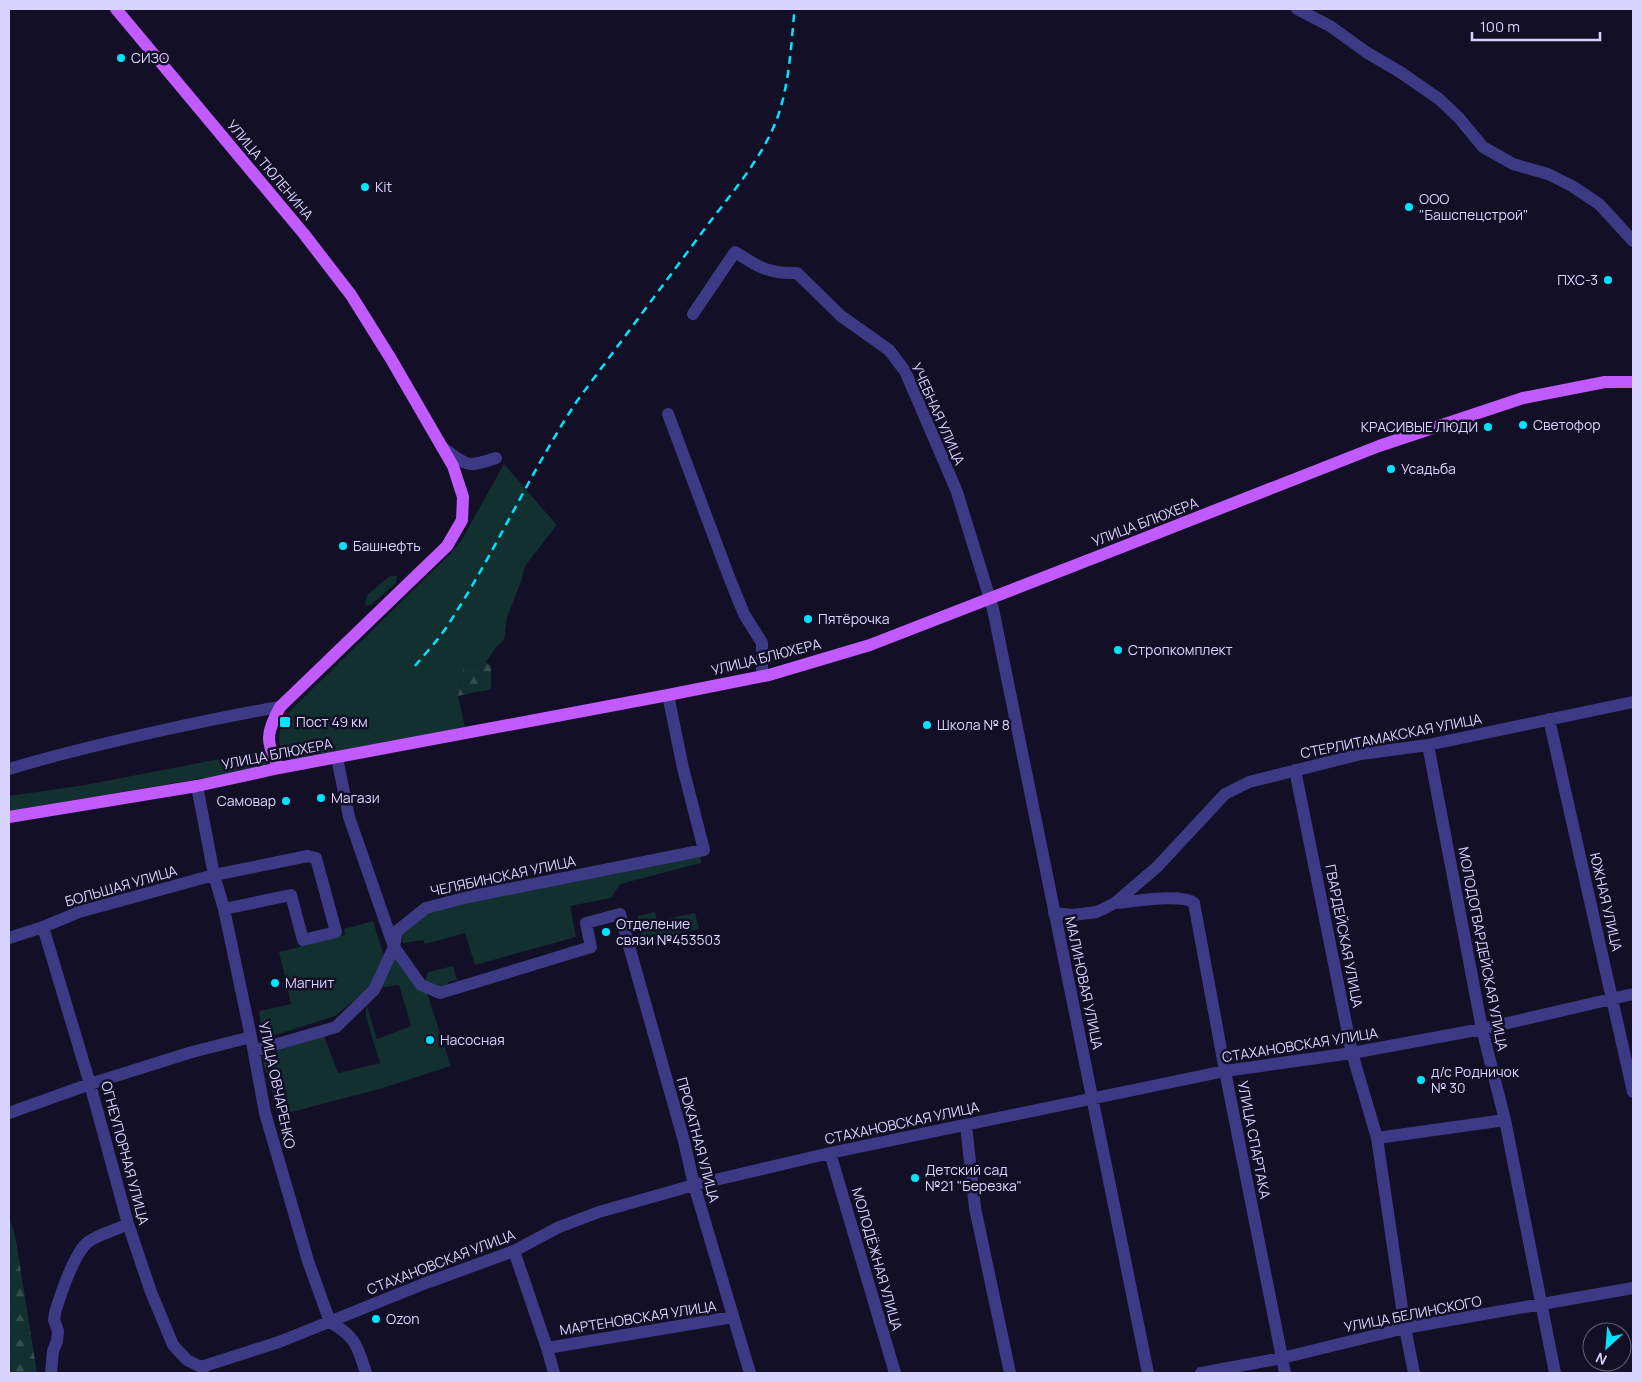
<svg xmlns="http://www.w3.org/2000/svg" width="1642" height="1382" font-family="Manrope,sans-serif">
  <defs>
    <pattern id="forest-firs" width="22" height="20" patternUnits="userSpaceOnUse" patternTransform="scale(1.25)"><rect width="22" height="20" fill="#12302f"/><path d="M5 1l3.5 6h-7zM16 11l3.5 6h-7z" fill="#344d4e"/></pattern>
  </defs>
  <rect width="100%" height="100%" fill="#130f26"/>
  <!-- green -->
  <path fill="#12302f" d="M504,464L555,523L556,526L525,566L522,579L507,617L504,640L497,646L486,662L463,668L458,696L465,727L292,761C277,754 276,734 284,720C288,712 296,705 302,699L451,553L461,541Z
    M390,576H397L396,583L372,604L367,606L365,603L367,595Z
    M266,750L268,757L265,765L245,771L9,811V796L85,785Z
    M700,854L701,863L620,884L611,898L570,906L576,937L475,965L465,933L425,944L423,940L403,943L402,930L429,909Z
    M655,912L657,921L695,913L699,929L643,941L638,916Z
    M373,921L383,953L382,964L368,989L335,1016L263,1039L259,1011L291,1004L279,952L345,935L344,929Z
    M392,959H397L427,993L451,1066L383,1088L280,1115L261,1056L324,1036L338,1073L380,1063L366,1017V1003L377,1039L411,1026L399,985L378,988Z
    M453,966L457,980L448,982L449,988L444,989L425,981L428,972Z"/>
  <!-- forest -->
  <path fill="url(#forest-firs)" d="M486,662L491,666V689L458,696L463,668Z
    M9,1217L15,1235L37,1373H9Z"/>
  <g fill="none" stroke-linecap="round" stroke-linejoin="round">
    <!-- minor -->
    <path stroke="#3d3a85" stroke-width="12" d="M1297,9L1330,26L1366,52L1400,72L1439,99L1459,118L1483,147L1513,164L1548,174L1572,186L1599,204L1633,241
      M693,314L735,252C759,267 768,274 797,273L841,316L889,350L905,371L957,492L993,609L1148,1373
      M668,414L729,577L744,614L762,643V668L764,676
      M442,447C468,466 465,468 496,458
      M1549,719L1633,1092
      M1428,745L1482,1029L1505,1120L1555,1373
      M337,758L349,817L394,947L421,985L440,993L591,947L586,923L620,914L684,1141L694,1185L750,1373
      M9,769C61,753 114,741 168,729C205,721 242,713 280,707
      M1295,770L1352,1053L1377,1138L1405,1328L1414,1373
      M197,786L214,875L224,909L251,1037L265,1113L308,1261L330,1322C356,1337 357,1345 366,1373
      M1115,903C1133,902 1181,893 1194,903L1225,1071L1285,1373
      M1054,913L1073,915L1097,912L1115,903L1157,867L1225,794L1249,782L1361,754L1428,745L1633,702
      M43,927L90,1084L128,1224L151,1292L173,1345L187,1360L201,1367L203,1373
      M9,938L43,927L79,912L214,875L308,856L316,858L336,932L303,940L291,895L224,909
      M254,1051L336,1027L374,990L394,947L397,931L426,908L468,897L704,850L683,768L668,695
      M9,1113L90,1084L192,1052L251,1037
      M966,1125L975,1208L1010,1373
      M1377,1138L1505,1120
      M830,1153L895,1373
      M514,1251L547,1348L554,1373
      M547,1348L733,1317
      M201,1367L279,1342L426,1283L514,1251L559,1227L599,1212L694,1185L830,1153L1225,1071L1352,1053L1482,1029L1633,994
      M51,1373L53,1351L57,1341L58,1331L54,1320L55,1313C60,1296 74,1253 88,1242C99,1234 116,1230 128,1224
      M1201,1373L1282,1358L1405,1328L1633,1288"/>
    <!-- major -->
    <path stroke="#c25bff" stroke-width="12" d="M116,9L304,234L351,295L391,359L453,466L463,497L462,520L447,546L280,707C266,734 265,741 279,768
      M9,817L197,786L279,768L668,695L769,675L870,645L1122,547L1379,446L1523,398L1605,382H1633"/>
    <!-- rail -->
    <path stroke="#00e5ff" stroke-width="2.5" stroke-dasharray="8 6" stroke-linecap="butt" d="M415,666C425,654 437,641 446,628C494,555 529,474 577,401C620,343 663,285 706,227C731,194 764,156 778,116C789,84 791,48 794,15L793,9"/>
  </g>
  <!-- markers -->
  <g fill="#00e5ff" stroke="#130f26" stroke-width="2">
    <circle cx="121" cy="58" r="5"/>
    <circle cx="365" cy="187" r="5"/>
    <circle cx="1409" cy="207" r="5"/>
    <circle cx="1608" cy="280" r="5"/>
    <circle cx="1523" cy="425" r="5"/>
    <circle cx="1488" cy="427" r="5"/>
    <circle cx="1391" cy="469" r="5"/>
    <circle cx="343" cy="546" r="5"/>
    <circle cx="808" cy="619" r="5"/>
    <circle cx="1118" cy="650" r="5"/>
    <rect x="279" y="716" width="12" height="12" rx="2.5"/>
    <circle cx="927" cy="725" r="5"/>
    <circle cx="321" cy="798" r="5"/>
    <circle cx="286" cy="801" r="5"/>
    <circle cx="606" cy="932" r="5"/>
    <circle cx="275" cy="983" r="5"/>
    <circle cx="430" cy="1040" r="5"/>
    <circle cx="1421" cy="1080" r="5"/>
    <circle cx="915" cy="1178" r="5"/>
    <circle cx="376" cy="1319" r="5"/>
  </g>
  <g text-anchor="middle" stroke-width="5" stroke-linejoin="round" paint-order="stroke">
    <!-- poi labels -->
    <g font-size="14" fill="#d9d4ff" stroke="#130f26" text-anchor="start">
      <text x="131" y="63">СИЗО</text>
      <text x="375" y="192">Kit</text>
      <text x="1419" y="204">ООО<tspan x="1419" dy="16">"Башспецстрой"</tspan></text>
      <text x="1598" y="285" text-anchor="end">ПХС-3</text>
      <text x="1533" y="430">Светофор</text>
      <text x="1478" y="432" text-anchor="end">КРАСИВЫЕ ЛЮДИ</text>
      <text x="1401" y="474">Усадьба</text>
      <text x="353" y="551">Башнефть</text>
      <text x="818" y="624">Пятёрочка</text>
      <text x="1128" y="655">Стропкомплект</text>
      <text x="296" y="727">Пост 49 км</text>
      <text x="937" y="730">Школа № 8</text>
      <text x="331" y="803">Магази</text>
      <text x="276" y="806" text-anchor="end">Самовар</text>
      <text x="616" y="929">Отделение<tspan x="616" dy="16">связи №453503</tspan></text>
      <text x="285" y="988">Магнит</text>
      <text x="440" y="1045">Насосная</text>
      <text x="1431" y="1077">д/с Родничок<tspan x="1431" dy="16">№ 30</tspan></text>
      <text x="925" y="1175">Детский сад<tspan x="925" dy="16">№21 "Березка"</tspan></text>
      <text x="386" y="1324">Ozon</text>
    </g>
    <!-- street labels -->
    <g font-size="14" fill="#d9d4ff" stroke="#130f26">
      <text transform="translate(270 170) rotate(50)" y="5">УЛИЦА ТЮЛЕНИНА</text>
      <text transform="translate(938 414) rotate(66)" y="5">УЧЕБНАЯ УЛИЦА</text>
      <text transform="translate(1145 522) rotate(-21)" y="5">УЛИЦА БЛЮХЕРА</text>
      <text transform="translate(766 657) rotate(-14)" y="5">УЛИЦА БЛЮХЕРА</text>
      <text transform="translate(1391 736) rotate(-11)" y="5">СТЕРЛИТАМАКСКАЯ УЛИЦА</text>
      <text transform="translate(277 754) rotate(-11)" y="5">УЛИЦА БЛЮХЕРА</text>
      <text transform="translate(503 876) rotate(-12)" y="5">ЧЕЛЯБИНСКАЯ УЛИЦА</text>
      <text transform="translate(121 886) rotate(-16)" y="5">БОЛЬШАЯ УЛИЦА</text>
      <text transform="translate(1606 902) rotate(77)" y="5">ЮЖНАЯ УЛИЦА</text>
      <text transform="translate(1344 936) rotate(79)" y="5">ГВАРДЕЙСКАЯ УЛИЦА</text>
      <text transform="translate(1483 949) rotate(79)" y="5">МОЛОДОГВАРДЕЙСКАЯ УЛИЦА</text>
      <text transform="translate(1084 983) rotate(78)" y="5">МАЛИНОВАЯ УЛИЦА</text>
      <text transform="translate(1300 1045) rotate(-9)" y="5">СТАХАНОВСКАЯ УЛИЦА</text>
      <text transform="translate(277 1085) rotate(78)" y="5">УЛИЦА ОВЧАРЕНКО</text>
      <text transform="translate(902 1123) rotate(-12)" y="5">СТАХАНОВСКАЯ УЛИЦА</text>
      <text transform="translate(698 1140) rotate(75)" y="5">ПРОКАТНАЯ УЛИЦА</text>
      <text transform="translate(1254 1140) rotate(79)" y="5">УЛИЦА СПАРТАКА</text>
      <text transform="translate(125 1153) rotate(75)" y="5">ОГНЕУПОРНАЯ УЛИЦА</text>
      <text transform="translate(877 1259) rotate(74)" y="5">МОЛОДЁЖНАЯ УЛИЦА</text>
      <text transform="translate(441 1262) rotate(-21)" y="5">СТАХАНОВСКАЯ УЛИЦА</text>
      <text transform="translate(1413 1314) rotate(-11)" y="5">УЛИЦА БЕЛИНСКОГО</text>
      <text transform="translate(638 1318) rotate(-9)" y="5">МАРТЕНОВСКАЯ УЛИЦА</text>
    </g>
  </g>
  <!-- border -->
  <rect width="1642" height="1382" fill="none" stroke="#d9d4ff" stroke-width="20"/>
  <!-- north arrow -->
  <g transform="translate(1607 1347) rotate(206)"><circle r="24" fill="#130f26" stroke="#625e7d"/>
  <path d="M0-4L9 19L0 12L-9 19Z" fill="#00e5ff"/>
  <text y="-8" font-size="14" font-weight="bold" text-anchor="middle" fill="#d9d4ff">N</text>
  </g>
  <!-- scale -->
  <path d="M1472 32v8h128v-8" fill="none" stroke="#d9d4ff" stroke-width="2.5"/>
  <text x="1480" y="32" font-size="15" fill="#d9d4ff" stroke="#130f26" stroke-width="4" paint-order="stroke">100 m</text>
</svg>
